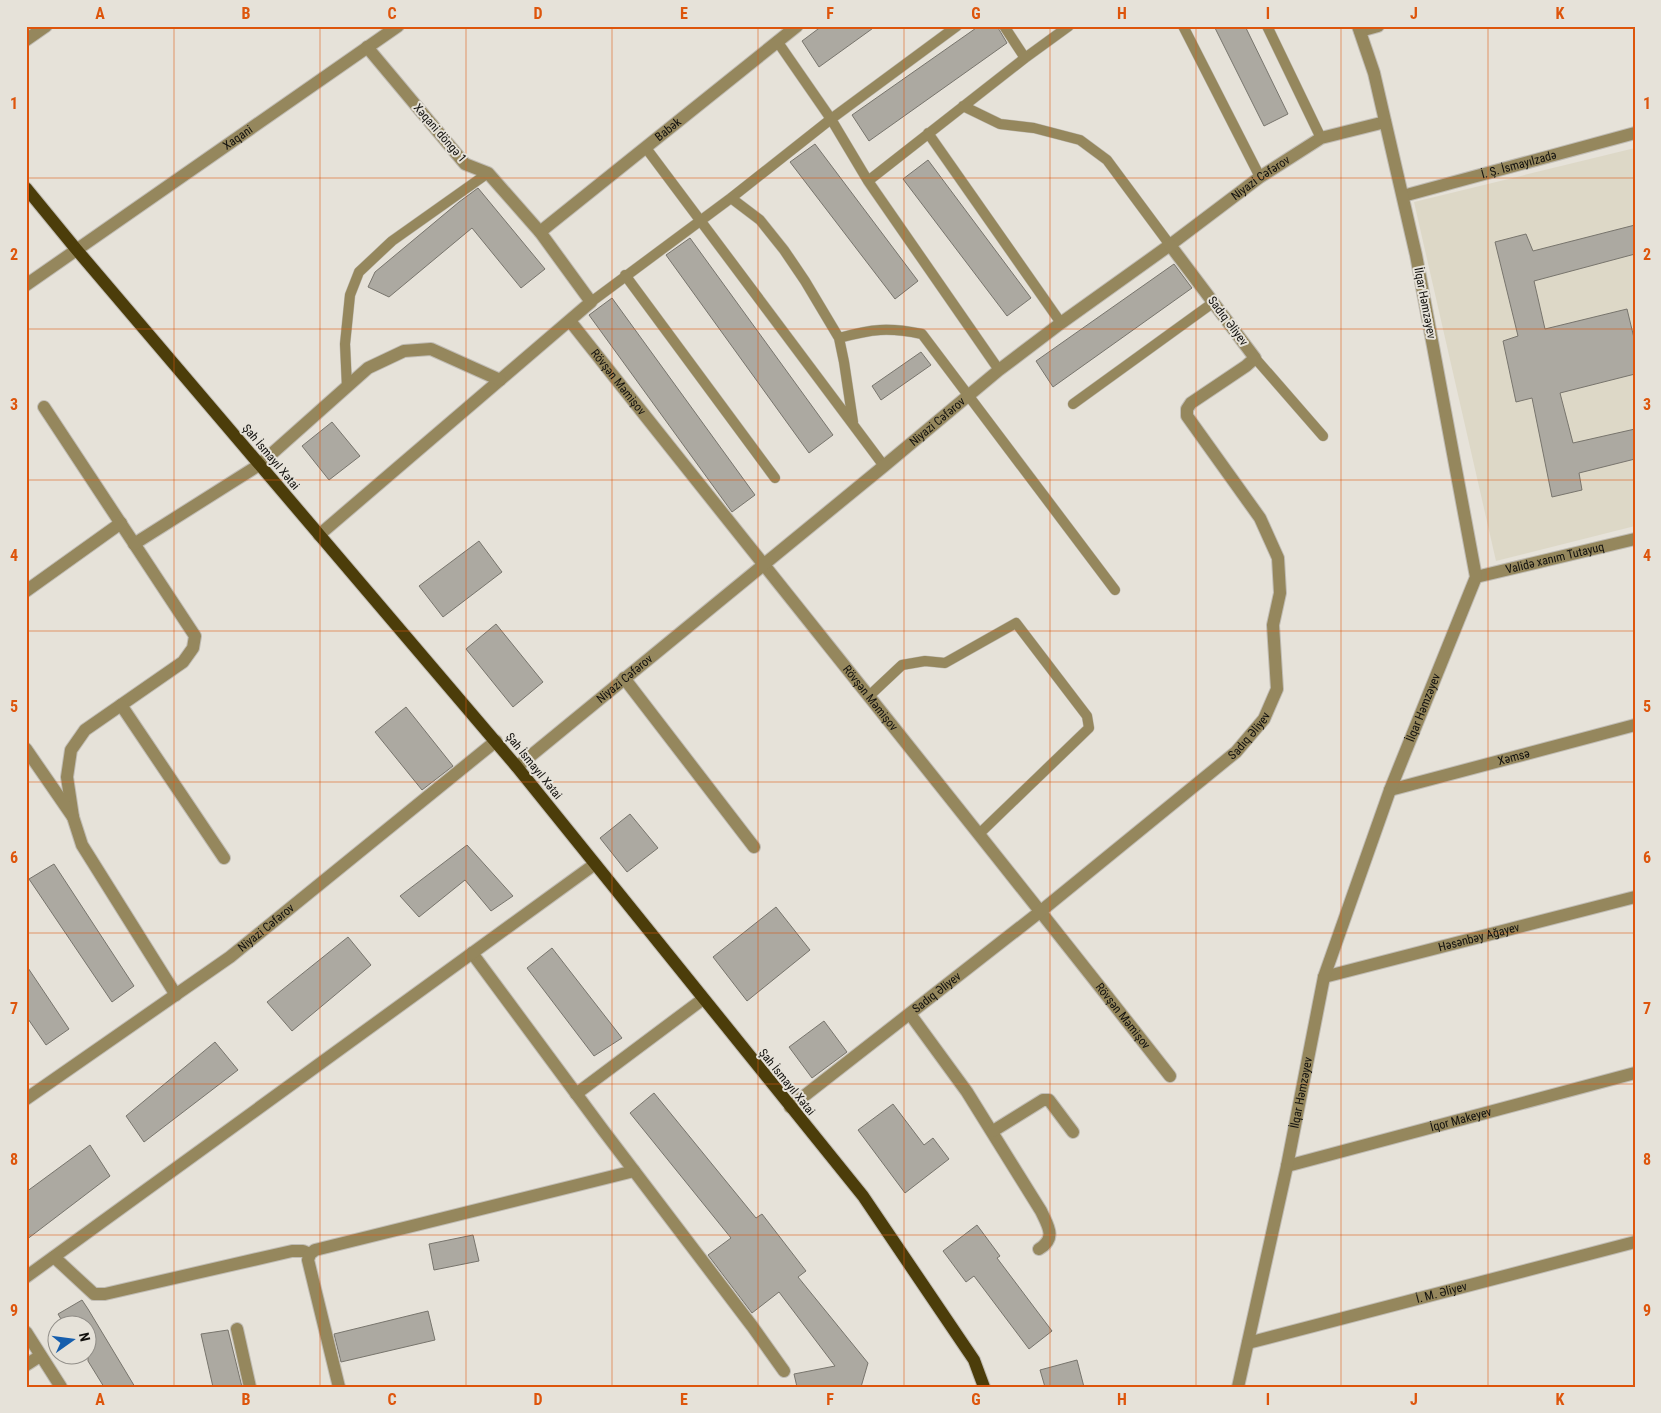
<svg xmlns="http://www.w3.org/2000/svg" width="1661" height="1413" font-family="'Roboto Condensed',sans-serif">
  <rect width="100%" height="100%" fill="#e6e2d9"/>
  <!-- built -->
  <path fill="#ddd8c7" d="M1635,148V526L1496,561L1414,202Z"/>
  <!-- building -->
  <path fill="#aca9a1" stroke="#78756d" d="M822,26H876L819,67L802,41Z
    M979,26H997L1007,43L869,141L852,115Z
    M1214,26H1245L1288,114L1264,126Z
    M815,144L918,281L895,299L790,162Z
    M928,160L1031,298L1007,316L903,179Z
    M478,188L545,269L521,288L472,228L389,297L368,287L375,272L459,202Z
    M1635,225V254L1534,281L1545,329L1627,309L1635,342V374L1560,393L1573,443L1635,429V459L1579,473L1582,490L1552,497L1532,398L1516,402L1503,341L1518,336L1495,242L1526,234L1533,251Z
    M690,238L833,435L809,453L666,255Z
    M1174,264L1192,288L1053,387L1036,361Z
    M612,298L755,495L732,512L589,315Z
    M921,352L931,365L881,400L872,386Z
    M332,422L360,456L329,480L302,446Z
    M479,541L502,572L443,617L419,586Z
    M496,624L543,682L513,707L466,649Z
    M406,707L453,766L422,790L375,732Z
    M630,814L658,848L627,872L600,838Z
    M467,845L513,896L491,911L465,880L419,917L400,896Z
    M54,864L134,986L112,1002L29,879Z
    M776,907L810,950L747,1001L713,957Z
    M348,937L371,965L292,1031L267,1002Z
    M552,948L622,1038L594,1056L527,968Z
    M26,965L69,1029L46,1045L26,1016Z
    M824,1021L847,1052L812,1078L789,1047Z
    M215,1042L238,1070L144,1142L126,1116Z
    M654,1093L756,1218L762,1214L806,1271L798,1277L868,1363L861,1387H797L794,1374L835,1366L779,1292L752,1313L708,1255L731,1238L630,1113Z
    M893,1104L924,1145L933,1138L949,1159L905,1193L858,1130Z
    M90,1145L110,1176L26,1240V1192Z
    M977,1225L1000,1256L997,1258L1052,1331L1029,1349L974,1276L966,1282L943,1251Z
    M473,1235L479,1261L434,1270L429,1244Z
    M82,1300L88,1309L135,1387H104L88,1361V1326H65L58,1314Z
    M428,1311L435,1340L341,1362L334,1334Z
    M228,1330L242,1387H213L201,1334Z
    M1077,1360L1084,1387H1045L1040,1370Z"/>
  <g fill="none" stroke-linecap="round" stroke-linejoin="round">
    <defs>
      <path id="service" d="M1004,26L1025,58
        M1183,26L1260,177
        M1267,26L1321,138
        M777,41L831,119L868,181L999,370
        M963,106L1000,124L1034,128L1080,140L1107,160L1170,245
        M928,133L1061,323
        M646,148L884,466
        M868,181L1025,58L1069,26
        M731,198L760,220L784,250L805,281L839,338L844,362L853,422
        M625,275L775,478
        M591,302L731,198L831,119L957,26
        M839,338C872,329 888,327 922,334L1115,590
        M1255,358L1323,436
        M347,387L345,344L350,295L359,272L392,241L488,173
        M1073,404L1214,302
        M869,696L902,665L925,661L945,663L1016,623L1087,716L1089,728L979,834"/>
      <g id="minor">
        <path d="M1360,31L1378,26"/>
        <path d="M26,40L46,26"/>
        <path id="s1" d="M1403,196L1635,133"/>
        <path id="s2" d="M540,232L797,26"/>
        <path id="s3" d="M26,285L398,26"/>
        <path id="s4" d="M570,321C769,573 972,823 1170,1076"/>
        <path d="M44,407L195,636L193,648L183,662L85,730L71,750L67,777L73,817"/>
        <path d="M319,535L591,302L540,232L488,173L465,164L367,47"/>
        <path d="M134,544L259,465L368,368L404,351L431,349L500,380"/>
        <path id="s5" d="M1476,577L1635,539"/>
        <path d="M26,591L121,523"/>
        <path d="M624,678L754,847"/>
        <path d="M121,705L224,858"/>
        <path d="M26,749L73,817L82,845L176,995"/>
        <path id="s6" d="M517,767L884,466L999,370L1061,323L1170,245L1260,177L1321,138L1385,122"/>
        <path id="s7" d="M1390,790L1635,725"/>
        <path d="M472,953L603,1130L752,1326L784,1371"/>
        <path id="s8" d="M1324,977L1635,897"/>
        <path d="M910,1014L967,1092L1041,1211C1048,1226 1057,1238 1039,1249"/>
        <path d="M576,1094L703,999"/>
        <path id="s9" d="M26,1099L230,957L496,741"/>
        <path id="s10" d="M790,1107L1041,911L1236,752L1264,719L1277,689L1273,625L1280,593L1278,558L1260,518L1187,416V409L1191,403L1246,366L1255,358L1170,245"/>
        <path d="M993,1131L1043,1100H1049L1073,1132"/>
        <path id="s11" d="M1287,1166L1635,1073"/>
        <path d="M54,1257L94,1294H105L292,1251H303L310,1254"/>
        <path d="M26,1277L595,864"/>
        <path d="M237,1329L250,1387"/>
        <path d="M26,1332L61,1387"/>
        <path id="s12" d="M1248,1343L1635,1242"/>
        <path d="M26,1365L40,1356"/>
        <path d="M339,1387L308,1260L310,1254L315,1250L634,1171"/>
        <path id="s13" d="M1238,1387L1287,1166L1324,977L1390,790L1476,577L1416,255L1374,73L1358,26"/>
      </g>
      <path id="primary" d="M26,188L76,249L517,767L863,1196L974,1360L984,1387"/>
    </defs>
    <!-- service casing -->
    <use href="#service" stroke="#c0bcb4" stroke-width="11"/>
    <!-- minor casing -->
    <use href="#minor" stroke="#c0bcb4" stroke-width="14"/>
    <!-- primary casing -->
    <use href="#primary" stroke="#c0bcb4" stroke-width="14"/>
    <!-- service -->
    <use href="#service" stroke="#95875d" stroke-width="10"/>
    <!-- minor -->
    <use href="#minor" stroke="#95875d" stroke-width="12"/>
    <!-- primary -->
    <use href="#primary" stroke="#4c3d0a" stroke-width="12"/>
  </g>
  <!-- grid -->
  <path fill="none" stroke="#dd550c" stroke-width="1" stroke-opacity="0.55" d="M174,26V1387M320,26V1387M466,26V1387M612,26V1387M758,26V1387M904,26V1387M1050,26V1387M1196,26V1387M1341,26V1387M1488,26V1387M26,178H1635M26,329H1635M26,480H1635M26,631H1635M26,782H1635M26,933H1635M26,1084H1635M26,1235H1635"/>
  <g text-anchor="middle" stroke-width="4" stroke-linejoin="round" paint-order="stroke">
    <!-- street labels -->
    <g font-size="12" fill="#12110e" stroke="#e6e2d9">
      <text dy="4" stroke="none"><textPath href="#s2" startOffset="164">Babək</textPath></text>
      <text transform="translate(440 133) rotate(49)" y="4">Xəqani döngə 1</text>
      <text dy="4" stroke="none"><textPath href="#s3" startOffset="258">Xaqani</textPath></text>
      <text dy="4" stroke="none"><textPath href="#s1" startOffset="120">İ. Ş. İsmayılzadə</textPath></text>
      <text dy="4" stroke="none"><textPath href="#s6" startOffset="949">Niyazi Cəfərov</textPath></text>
      <text transform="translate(1425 303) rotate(79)" y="4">İlqar Həmzəyev</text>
      <text transform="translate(1228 321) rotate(53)" y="4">Sadıq Əliyev</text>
      <text dy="4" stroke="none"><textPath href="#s4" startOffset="78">Rövşən Məmişov</textPath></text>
      <text dy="4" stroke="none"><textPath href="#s6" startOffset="544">Niyazi Cəfərov</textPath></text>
      <text transform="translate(271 457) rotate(50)" y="4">Şah İsmayıl Xətai</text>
      <text dy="4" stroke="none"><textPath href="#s5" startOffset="81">Validə xanım Tutayuq</textPath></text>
      <text dy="4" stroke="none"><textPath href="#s6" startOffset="139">Niyazi Cəfərov</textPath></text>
      <text dy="4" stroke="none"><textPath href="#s4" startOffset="482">Rövşən Məmişov</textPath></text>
      <text dy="4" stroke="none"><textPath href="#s13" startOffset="706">İlqar Həmzəyev</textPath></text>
      <text dy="4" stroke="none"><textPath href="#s10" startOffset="591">Sadıq Əliyev</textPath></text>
      <text dy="4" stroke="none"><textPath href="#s7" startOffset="128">Xəmsə</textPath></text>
      <text transform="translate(534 766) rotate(51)" y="4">Şah İsmayıl Xətai</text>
      <text dy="4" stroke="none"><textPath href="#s9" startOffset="295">Niyazi Cəfərov</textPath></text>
      <text dy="4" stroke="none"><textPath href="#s8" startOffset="160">Həsənbəy Ağayev</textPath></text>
      <text dy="4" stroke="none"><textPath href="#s10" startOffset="186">Sadıq Əliyev</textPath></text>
      <text dy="4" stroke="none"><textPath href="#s4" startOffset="888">Rövşən Məmişov</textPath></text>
      <text transform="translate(787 1082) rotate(51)" y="4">Şah İsmayıl Xətai</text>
      <text dy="4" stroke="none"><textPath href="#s13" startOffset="301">İlqar Həmzəyev</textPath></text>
      <text dy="4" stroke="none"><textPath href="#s11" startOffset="180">İqor Makeyev</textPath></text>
      <text dy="4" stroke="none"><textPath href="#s12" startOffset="200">İ. M. Əliyev</textPath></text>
    </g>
  </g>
  <!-- border -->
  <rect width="1661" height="1413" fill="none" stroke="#e6e2d9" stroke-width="55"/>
  <!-- north arrow -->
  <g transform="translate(72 1340) rotate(76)"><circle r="24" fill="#e6e2d9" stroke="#918e88"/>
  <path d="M0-4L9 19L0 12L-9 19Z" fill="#165ead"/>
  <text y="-8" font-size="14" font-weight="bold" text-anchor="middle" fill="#12110e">N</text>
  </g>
  <rect x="28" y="28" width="1606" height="1358" fill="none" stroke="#dd550c" stroke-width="2"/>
  <g font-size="16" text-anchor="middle" font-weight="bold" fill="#dd550c">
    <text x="100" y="19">A</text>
    <text x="246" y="19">B</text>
    <text x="392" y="19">C</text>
    <text x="538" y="19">D</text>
    <text x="684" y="19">E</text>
    <text x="830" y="19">F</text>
    <text x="976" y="19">G</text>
    <text x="1122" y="19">H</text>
    <text x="1268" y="19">I</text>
    <text x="1414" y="19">J</text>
    <text x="1560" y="19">K</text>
    <text x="14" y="109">1</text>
    <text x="1647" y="109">1</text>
    <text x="14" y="260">2</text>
    <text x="1647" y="260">2</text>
    <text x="14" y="410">3</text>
    <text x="1647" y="410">3</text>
    <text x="14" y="561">4</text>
    <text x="1647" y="561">4</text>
    <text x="14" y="712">5</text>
    <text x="1647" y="712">5</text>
    <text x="14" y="863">6</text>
    <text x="1647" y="863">6</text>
    <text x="14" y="1014">7</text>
    <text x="1647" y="1014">7</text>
    <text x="14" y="1165">8</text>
    <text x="1647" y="1165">8</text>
    <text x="14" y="1316">9</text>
    <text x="1647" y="1316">9</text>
    <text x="100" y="1405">A</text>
    <text x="246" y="1405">B</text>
    <text x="392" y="1405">C</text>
    <text x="538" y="1405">D</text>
    <text x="684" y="1405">E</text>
    <text x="830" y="1405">F</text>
    <text x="976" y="1405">G</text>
    <text x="1122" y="1405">H</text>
    <text x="1268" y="1405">I</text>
    <text x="1414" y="1405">J</text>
    <text x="1560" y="1405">K</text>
  </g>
</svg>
